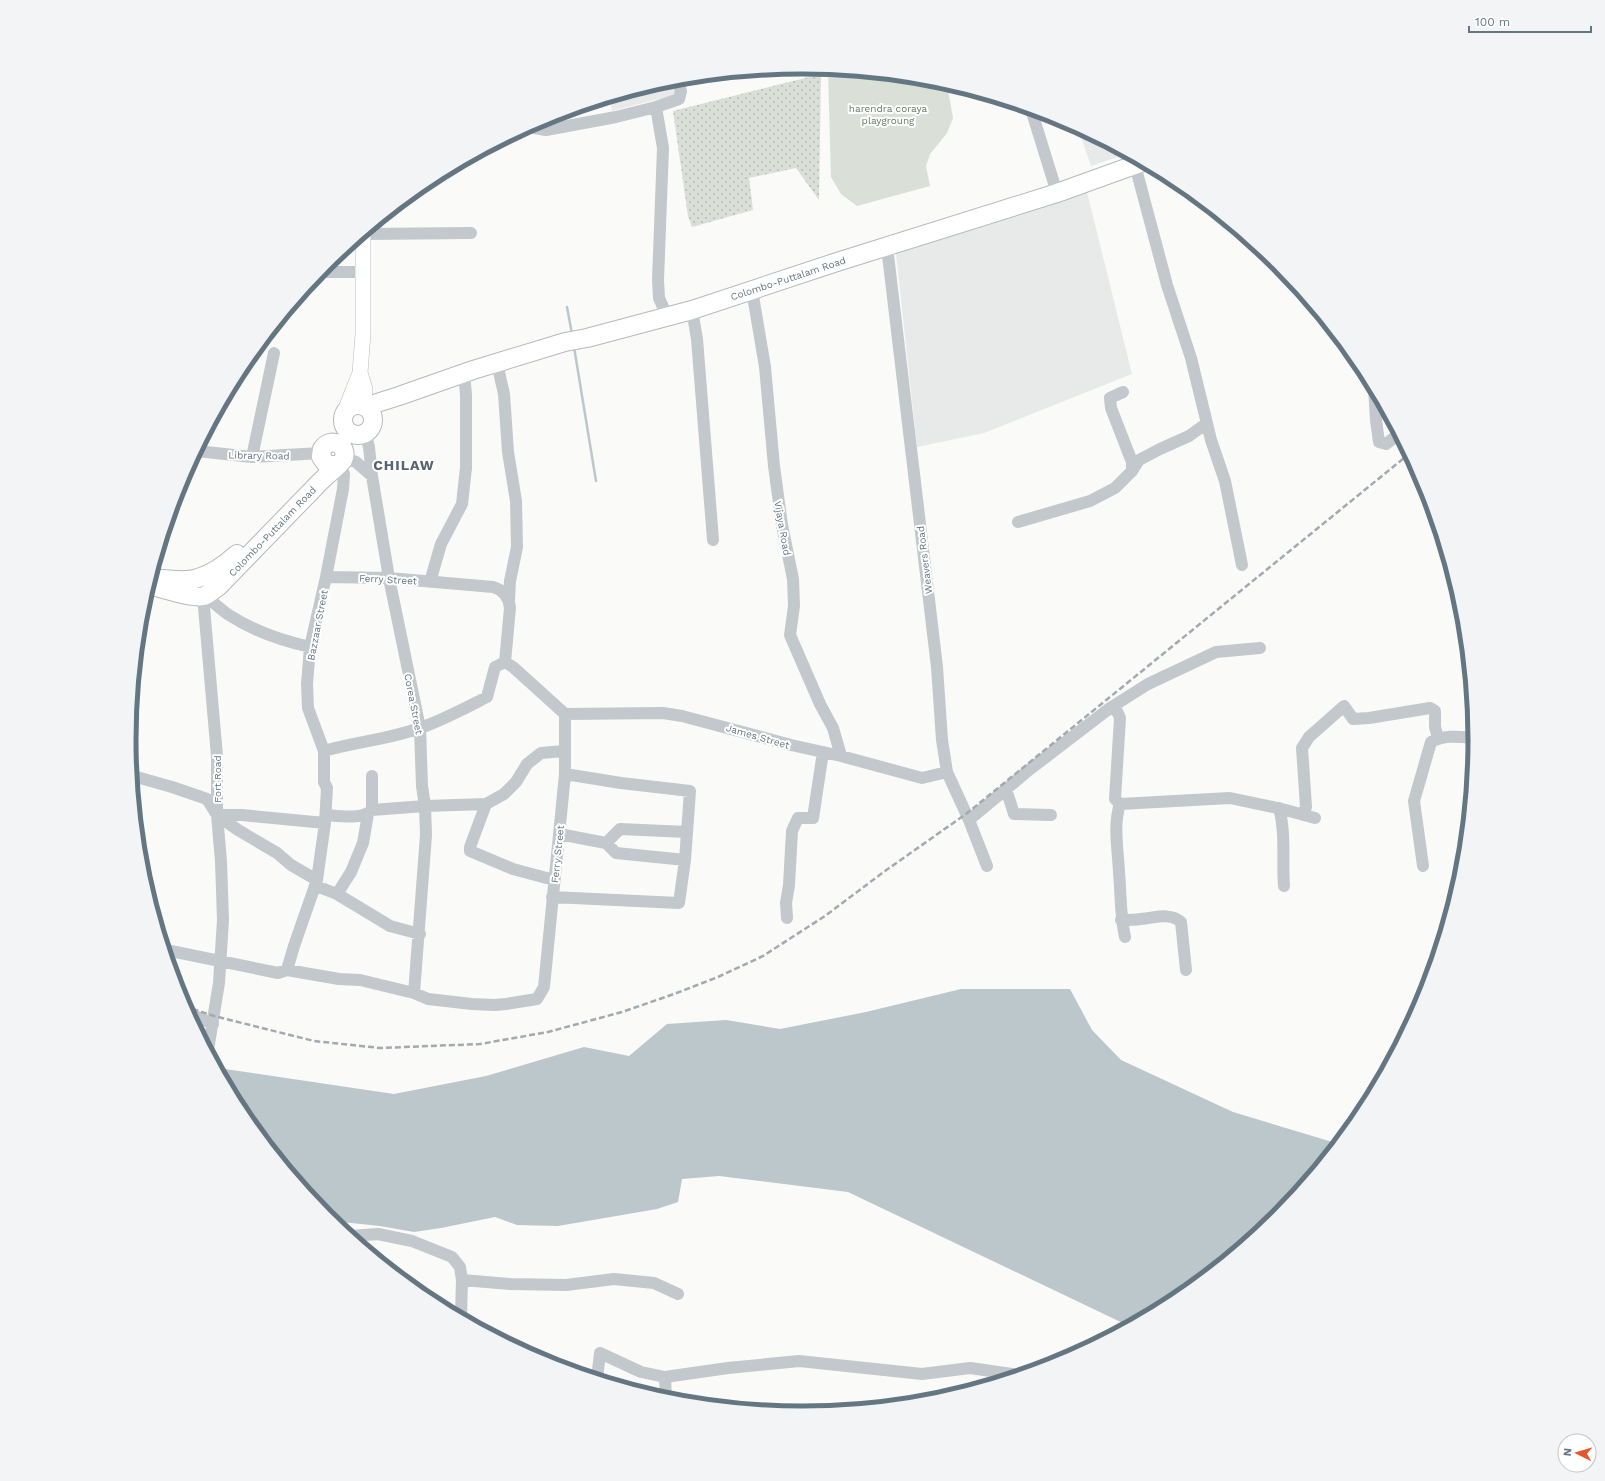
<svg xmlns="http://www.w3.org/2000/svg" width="1605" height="1481" font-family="'Work Sans',sans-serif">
  <defs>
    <pattern id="grass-dots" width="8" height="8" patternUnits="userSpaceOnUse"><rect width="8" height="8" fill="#dadfd7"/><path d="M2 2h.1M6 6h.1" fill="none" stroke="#b4b9b4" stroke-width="1.8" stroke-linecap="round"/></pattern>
  </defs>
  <rect width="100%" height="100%" fill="#fafaf8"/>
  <!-- built -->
  <path fill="#e8e9e9" d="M671,80L678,94L612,111L610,98Z
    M1078,128L1127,154L1091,166Z
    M1085,184L1132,374L984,433L917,447L895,244Z"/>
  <!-- grass -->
  <path fill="url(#grass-dots)" d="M821,74L819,200L796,168L749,178L753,210L692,227L688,216L673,111Z"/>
  <!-- pitch -->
  <path fill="#dadfd7" d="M828,70L934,80L947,84L953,118L947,133L930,154L926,166L930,186L857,206L841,194L831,177Z"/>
  <!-- water -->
  <path fill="#bbc7cb" d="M961,989H1070L1092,1030L1121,1060L1233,1112L1339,1144L1279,1217L1176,1301L1129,1326L848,1192L719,1176L682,1179L678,1202L657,1209L558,1226L517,1225L495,1217L441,1228L414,1232L380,1226L332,1221L326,1217L242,1114L218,1068L394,1094L486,1076L584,1047L629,1056L667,1024L726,1020L780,1029L866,1012Z"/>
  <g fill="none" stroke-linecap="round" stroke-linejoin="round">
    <!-- stream -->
    <path stroke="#bbc7cb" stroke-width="2.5" d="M567,307L572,334
      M574,347L596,481"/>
    <defs>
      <path id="major" d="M360,373L365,389L364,406
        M345,411L360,373L363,334V234"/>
      <path id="highway" d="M343 420a15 15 0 1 1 30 0a15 15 0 1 1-30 0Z
        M368,409L377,403L399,396L473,370L565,342L587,338L692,310L837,262L1057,193L1143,162
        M151,578C166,579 184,583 198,578C212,574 226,564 237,554
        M149,585C160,588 194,599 204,596C209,594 213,590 218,587L318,484C323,478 340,465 343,460C350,446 331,435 322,449L321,457L327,465H339"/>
    </defs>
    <!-- major casing -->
    <use href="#major" stroke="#b5babe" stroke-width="16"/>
    <!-- highway casing -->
    <use href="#highway" stroke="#b4b9bd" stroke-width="20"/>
    <!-- minor -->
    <path stroke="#c3c8cc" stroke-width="12" d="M656,107L663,148L658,280L659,298L667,316
      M1031,109L1057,193
      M528,127L546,130L616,117L656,107L679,99L681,91L677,79
      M1135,165L1167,285L1191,358L1211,440L1225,481L1242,565
      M364,234L471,233
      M887,247L937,667L942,740L947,772L969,820L987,866
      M320,272H363
      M752,290L765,367L774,466L782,525L793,579L794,606L790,635L820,704L833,728L841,756
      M692,310L697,339L713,540
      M497,363L504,394L508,452L516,501L517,547L510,581L509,600
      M1374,387L1376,420L1379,442L1386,444L1399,434
      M1123,392L1110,398L1111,408L1132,462V471
      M365,433L369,447L372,476L389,578L420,728L422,786L425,806L426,835L414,993
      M197,451L252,457L321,453
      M252,457L274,353
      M344,458L356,462L372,476
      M1018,522L1090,501L1115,488L1132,471L1139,460L1160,449L1189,436L1207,423
      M430,582L441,544L462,504L466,468V395L464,373
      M205,595C213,602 221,610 229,615C252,630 283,641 310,647
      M203,596L217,756V815L221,861L223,920L219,983L208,1050
      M1110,708L1148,684L1216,652L1260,648
      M565,714L663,713L682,716L791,745L841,756L922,778L947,772
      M324,751C356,742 389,739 420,728C443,720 465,708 487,697L495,667L505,662
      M133,776L172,787L207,799L217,815L238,830L277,853L291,865L317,880
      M1006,789L1014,814L1051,815
      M486,804L470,847V851L513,869L554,880
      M1120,804C1113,825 1118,850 1119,872C1121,894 1120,915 1125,937
      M1279,808C1286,834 1282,860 1284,886
      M372,810V776
      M217,815H242L325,823
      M326,815C339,816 362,820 372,810L425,806L486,804L504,794L516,782L527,764L541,753L564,751
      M1303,815L1306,807L1302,748L1309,737L1344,706L1353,719L1369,718L1430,708L1435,711V727L1438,738
      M969,820L1029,770L1110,708L1117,711L1120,718L1115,799L1120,804L1230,798L1282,809L1315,818
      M559,834L606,843L616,853L685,860
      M606,843L620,829L687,832
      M1423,866L1414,801L1431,742C1445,734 1461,737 1476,738
      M316,886L337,894L390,926L420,934
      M337,894L351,872L363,843L368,814
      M552,897L679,903L685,860L690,791L621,783L565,774
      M787,918L786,903L789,885L792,831L798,818H813L823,752
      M1121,920C1128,920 1134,920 1141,919C1155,918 1169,912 1181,922L1186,970
      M166,950L278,973L287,970L339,979L360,980L414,993L428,999L472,1004L494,1005L506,1004L537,999L544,987L565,774V714L513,667L505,662L510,608C509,597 504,590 493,587L389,578L326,577
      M287,970L294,946L317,880L325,823L327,788L324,782V751L308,708L307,684L310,647L326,577L343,489L344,474L339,465
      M188,1013L213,1024
      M350,1236L378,1234L412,1241L452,1257L460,1267L462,1280L461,1318
      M462,1280L510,1284L566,1285L614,1279L654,1283L678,1294
      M665,1377L666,1399
      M597,1379L600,1353L641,1372L665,1377L728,1368L799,1361L922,1374L970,1368L1019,1375"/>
    <!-- major -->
    <use href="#major" stroke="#fff" stroke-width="15"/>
    <!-- highway -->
    <use href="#highway" stroke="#fff" stroke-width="18"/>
    <!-- rail -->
    <path stroke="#a2aab0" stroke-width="2.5" stroke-dasharray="6 3" stroke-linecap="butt" d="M184,1006L214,1016L314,1041L380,1048L480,1044L548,1032L622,1012L674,994L718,977L763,956L825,916L885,871L966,814L1409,454"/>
  </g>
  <g text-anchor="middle" stroke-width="4" stroke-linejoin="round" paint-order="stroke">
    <!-- park labels -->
    <g font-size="10" fill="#687a64" stroke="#fff">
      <text x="888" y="112">harendra coraya<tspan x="888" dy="12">playgroung</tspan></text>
    </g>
    <!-- street labels -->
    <g font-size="10" fill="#657683" stroke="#fff">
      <text transform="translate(788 278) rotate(-18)" y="4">Colombo-Puttalam Road</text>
      <text transform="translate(259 455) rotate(1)" y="4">Library Road</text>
      <text transform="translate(783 528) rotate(80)" y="4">Vijaya Road</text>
      <text transform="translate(272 531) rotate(-46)" y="4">Colombo-Puttalam Road</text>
      <text transform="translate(924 560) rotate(-97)" y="4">Weavers Road</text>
      <text transform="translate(388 579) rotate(3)" y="4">Ferry Street</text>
      <text transform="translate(317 625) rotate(-79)" y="4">Bazzaar Street</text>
      <text transform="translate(414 704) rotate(79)" y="4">Corea Street</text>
      <text transform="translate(758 736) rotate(16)" y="4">James Street</text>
      <text transform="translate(217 779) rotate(-90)" y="4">Fort Road</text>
      <text transform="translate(557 854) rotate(-84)" y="4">Ferry Street</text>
    </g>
    <!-- district labels -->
    <g font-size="14" font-weight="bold" letter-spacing="1" fill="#57646e" stroke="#fff">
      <text x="404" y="470">CHILAW</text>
    </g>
  </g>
  <!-- crop -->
  <path d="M0 0H1605V1481H0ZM136 740a666 666 0 1 1 1332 0a666 666 0 1 1-1332 0Z" fill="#f3f4f5" fill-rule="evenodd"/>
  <path fill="none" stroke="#657683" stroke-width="5" d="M136 740a666 666 0 1 1 1332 0a666 666 0 1 1-1332 0Z"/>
  <!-- north arrow -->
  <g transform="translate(1577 1453) rotate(275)"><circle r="19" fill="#ffffff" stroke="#c1c8cd"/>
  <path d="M0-3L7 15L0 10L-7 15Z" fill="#e4572e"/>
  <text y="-6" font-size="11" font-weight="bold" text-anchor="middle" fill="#657683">N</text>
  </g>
  <!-- scale -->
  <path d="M1469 26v6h122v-6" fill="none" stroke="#657683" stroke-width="2"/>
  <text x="1475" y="26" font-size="12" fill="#657683" stroke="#ffffff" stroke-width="3" paint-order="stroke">100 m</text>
</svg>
